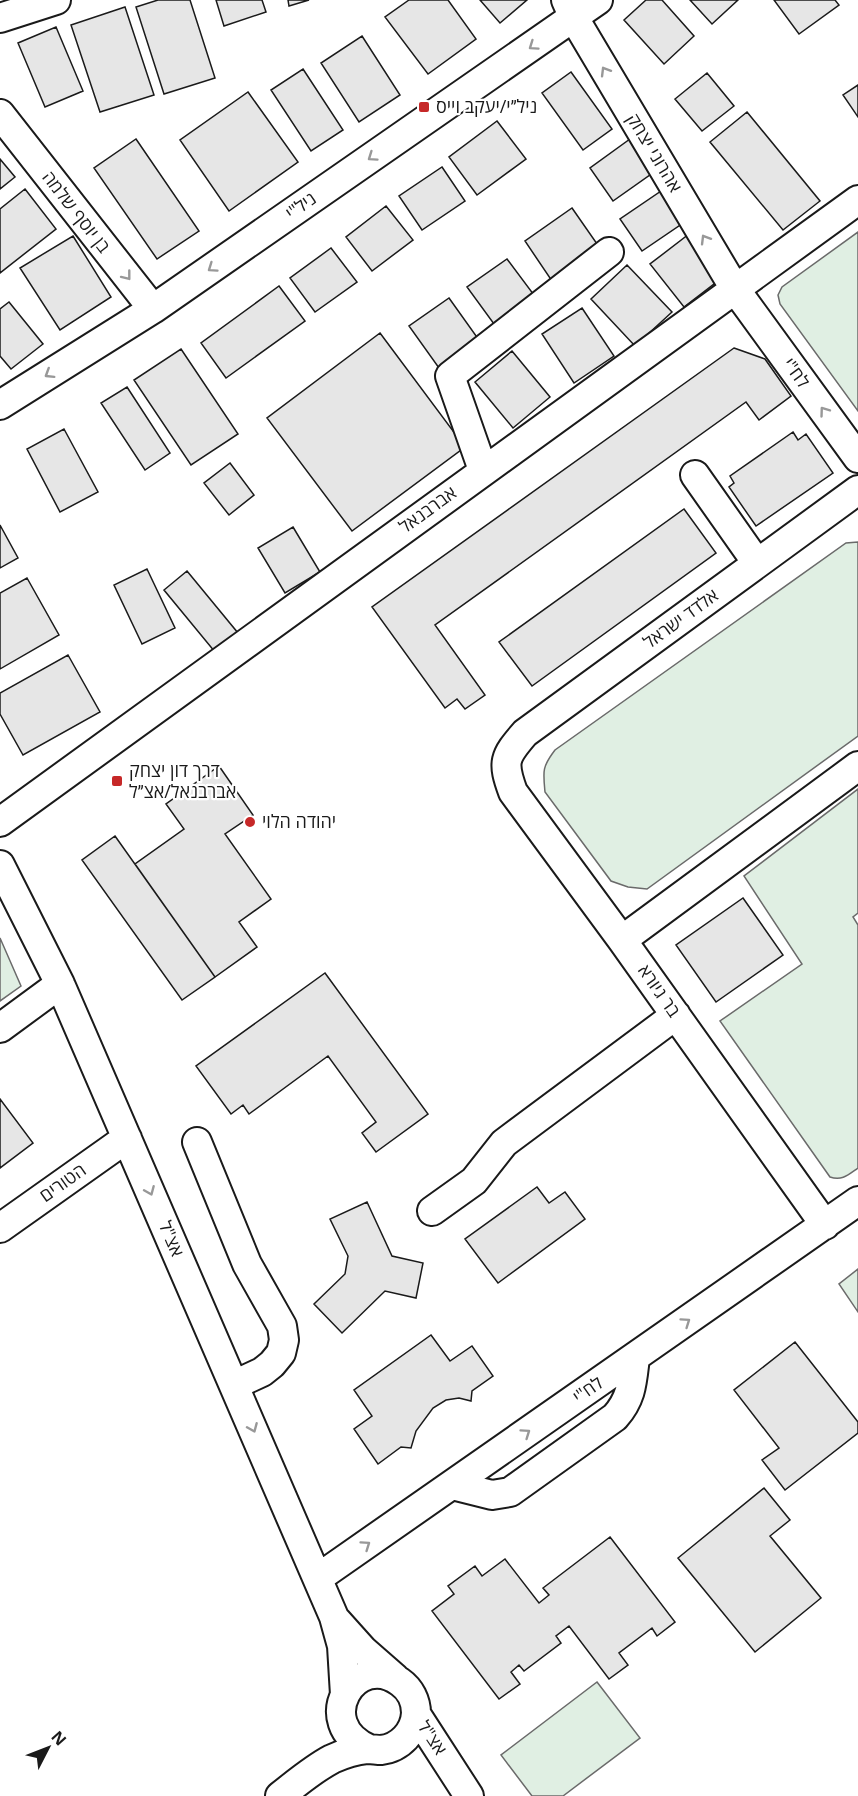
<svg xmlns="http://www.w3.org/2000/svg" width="858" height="1796" font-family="'Open Sans',Heebo,sans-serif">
  <rect width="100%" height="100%" fill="#fff"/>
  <!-- green -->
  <path fill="#e0efe3" stroke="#6a6a6a" stroke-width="1.5" d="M858,232V411L780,304L778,295L782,287Z
    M858,542V736L647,889L628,887L611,881L545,792C543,771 542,767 555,750L846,543Z
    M858,789V913L853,917L858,925V1168C848,1175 842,1181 830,1177L720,1021L802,964L744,876Z
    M0,938L21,986L0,1001Z
    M858,1269V1312L839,1284Z
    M597,1682L640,1738L563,1796H532L501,1755Z"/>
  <!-- building -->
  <path fill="#e6e6e6" stroke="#1a1a1a" stroke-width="1.5" d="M158,0H190L215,78L164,94L136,7Z
    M216,0H262L266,12L224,26Z
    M288,0H309L289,6Z
    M409,0H448L476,39L428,74L385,17Z
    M480,0H527L500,23Z
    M646,0H662L694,36L664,64L624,20Z
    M690,0H738L712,24Z
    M774,0H835L839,5L799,34Z
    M125,7L154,95L100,112L71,25Z
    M56,27L83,91L45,107L18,43Z
    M362,36L400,95L359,122L321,63Z
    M303,69L343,130L311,151L271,90Z
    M571,72L612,129L583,150L542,93Z
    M707,73L734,106L702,131L675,99Z
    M858,85V117L843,95Z
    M248,92L298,162L229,211L180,140Z
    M747,112L820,201L783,230L710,142Z
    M497,121L526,159L477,195L449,157Z
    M136,139L199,231L157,259L94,168Z
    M630,139L654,172L613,201L590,168Z
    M0,159L15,177L0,189Z
    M442,167L465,201L422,230L399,196Z
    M667,187L689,219L642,251L620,219Z
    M25,189L56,229L0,273V209Z
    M386,206L413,240L372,271L346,237Z
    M572,208L602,251L554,284L525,241Z
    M689,234L723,277L684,307L650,264Z
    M73,236L111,297L60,330L20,268Z
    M331,248L357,282L315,312L290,278Z
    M507,259L534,295L494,324L467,287Z
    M627,265L672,312L635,346L591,299Z
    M279,286L305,321L226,378L201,343Z
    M449,298L479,340L439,368L409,326Z
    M9,302L43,344L11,369L0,356V309Z
    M582,308L614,356L574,383L542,334Z
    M380,333L465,447L352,531L267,418Z
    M734,348L765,359L791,396L759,420L746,402L435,625L485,695L465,709L457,699L445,708L372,607Z
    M181,349L238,434L191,465L134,380Z
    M512,351L550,397L513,428L475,382Z
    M127,387L170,453L145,470L101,403Z
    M64,429L98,492L60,512L27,449Z
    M793,432L798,440L806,434L833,473L756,526L729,487L734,483L730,476Z
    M230,463L254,495L229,515L204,483Z
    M684,509L716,553L532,686L499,642Z
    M0,525L18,558L0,568Z
    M293,527L320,572L285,593L258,548Z
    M147,569L175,628L142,644L114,585Z
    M187,571L238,633L215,652L164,590Z
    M27,578L59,635L0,669V593Z
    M68,655L100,712L23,755L0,714V693Z
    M219,766L253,815L225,834L271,899L239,922L257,947L215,977L135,864L184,829L166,804Z
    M115,836L215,977L182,1000L82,860Z
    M743,898L783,955L716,1002L676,945Z
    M325,973L428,1114L376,1152L362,1133L376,1122L328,1056L249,1114L243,1105L231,1114L196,1066Z
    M0,1099L33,1143L0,1168Z
    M537,1187L549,1203L565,1192L585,1219L498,1283L465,1239Z
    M367,1202L392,1256L423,1263L416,1298L385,1291L342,1333L314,1304L345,1274L348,1256L330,1219Z
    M431,1335L450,1361L472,1346L493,1376L472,1391L471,1401L459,1398L446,1400L433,1408L416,1431L411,1448L401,1447L378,1464L354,1429L372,1416L354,1390Z
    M795,1342L858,1422V1433L785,1490L762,1460L779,1448L734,1390Z
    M764,1488L790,1520L770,1536L821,1598L755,1652L678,1558Z
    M610,1537L675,1622L657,1636L652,1628L619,1653L628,1665L609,1679L569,1626L556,1636L561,1643L524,1671L519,1665L511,1672L520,1684L499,1699L432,1611L454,1594L448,1586L475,1566L482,1576L505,1559L539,1603L549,1595L543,1588Z"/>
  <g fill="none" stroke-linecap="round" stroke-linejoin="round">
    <defs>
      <path id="minor" d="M566,0L574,18L735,289L858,458
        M0,18L56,0
        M0,114L153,309
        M0,405L153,309L598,0
        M483,470L450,376L609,252
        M695,475L757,563
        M0,822L858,200
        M0,865L60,984L334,1617L342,1646L345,1695
        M622,940L858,766
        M0,1028L60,984
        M197,1142L247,1264L282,1326L284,1340L281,1353L272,1364L262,1372L234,1385
        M432,1211L474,1181L504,1143L676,1015
        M825,1225L622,940L513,792C502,762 504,757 525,733L858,490
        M0,1228L127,1138
        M452,1485L492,1495L510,1492L615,1417C632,1398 632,1382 635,1357
        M318,1578L858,1201
        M337,1621L363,1650L395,1678
        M416,1714L469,1796
        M280,1796C297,1783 313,1769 332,1759C343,1754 355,1750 367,1749C372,1749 377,1750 381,1750C400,1748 415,1732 416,1713C416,1701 410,1689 400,1682C356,1649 310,1723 369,1749"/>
    </defs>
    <!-- minor casing -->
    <use href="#minor" stroke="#1a1a1a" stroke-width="32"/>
    <!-- minor -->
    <use href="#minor" stroke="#fff" stroke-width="28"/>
  </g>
  <!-- one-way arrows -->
  <defs><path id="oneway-chevron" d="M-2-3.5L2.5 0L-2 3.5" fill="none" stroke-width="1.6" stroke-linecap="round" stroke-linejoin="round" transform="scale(1.5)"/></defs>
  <g stroke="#989898">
    <use href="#oneway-chevron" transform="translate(533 46) rotate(145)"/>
    <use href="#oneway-chevron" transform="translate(605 71) rotate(-121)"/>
    <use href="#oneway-chevron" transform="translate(372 157) rotate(145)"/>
    <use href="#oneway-chevron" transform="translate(705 239) rotate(-121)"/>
    <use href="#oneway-chevron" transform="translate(212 268) rotate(145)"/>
    <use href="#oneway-chevron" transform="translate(127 276) rotate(52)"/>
    <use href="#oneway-chevron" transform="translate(49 374) rotate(148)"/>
    <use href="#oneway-chevron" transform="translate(824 411) rotate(-126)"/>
    <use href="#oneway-chevron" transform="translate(150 1191) rotate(67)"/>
    <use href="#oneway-chevron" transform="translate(686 1322) rotate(-35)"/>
    <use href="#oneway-chevron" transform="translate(253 1428) rotate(67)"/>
    <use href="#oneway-chevron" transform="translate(526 1433) rotate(-35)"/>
    <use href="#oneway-chevron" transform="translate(366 1545) rotate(-35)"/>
  </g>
  <!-- markers -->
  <g fill="#c62828" stroke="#fff" stroke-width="2">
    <rect x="418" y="101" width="12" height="12" rx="3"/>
    <rect x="111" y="775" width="12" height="12" rx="3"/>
    <circle cx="250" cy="822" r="6"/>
  </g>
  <g text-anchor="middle" stroke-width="4.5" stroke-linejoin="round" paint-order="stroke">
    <!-- poi labels -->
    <g font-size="18" fill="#1a1a1a" stroke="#fff" text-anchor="start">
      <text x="436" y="113">ניל״י/יעקב וייס</text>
      <text x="129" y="777">דרך דון יצחק<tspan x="129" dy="21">אברבנאל/אצ״ל</tspan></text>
      <text x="262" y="828">יהודה הלוי</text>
    </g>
    <!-- street labels -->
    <g font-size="18" fill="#1a1a1a" stroke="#fff">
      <text transform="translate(654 153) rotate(59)" y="6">אהרוני יצחק</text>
      <text transform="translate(301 206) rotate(-35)" y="6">ניל"י</text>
      <text transform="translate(76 212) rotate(52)" y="6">בן יוסף שלמה</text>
      <text transform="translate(796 373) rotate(54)" y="6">לח"י</text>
      <text transform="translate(428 510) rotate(-36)" y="6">אברבנאל</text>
      <text transform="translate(681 619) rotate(-36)" y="6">אלדד ישראל</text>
      <text transform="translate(659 991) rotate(55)" y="6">בר גיורא</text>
      <text transform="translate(63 1183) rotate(-35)" y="6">הטורים</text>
      <text transform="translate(171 1239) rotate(67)" y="6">אצ"ל</text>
      <text transform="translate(588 1390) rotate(-35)" y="6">לח"י</text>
      <text transform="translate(432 1738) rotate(56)" y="6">אצ"ל</text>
    </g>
  </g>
  <!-- north arrow -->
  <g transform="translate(48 1748) rotate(48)" stroke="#ffffff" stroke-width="4.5" paint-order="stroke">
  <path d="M0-4.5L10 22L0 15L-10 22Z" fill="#1a1a1a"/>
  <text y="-9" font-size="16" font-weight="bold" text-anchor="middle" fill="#1a1a1a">N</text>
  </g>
</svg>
